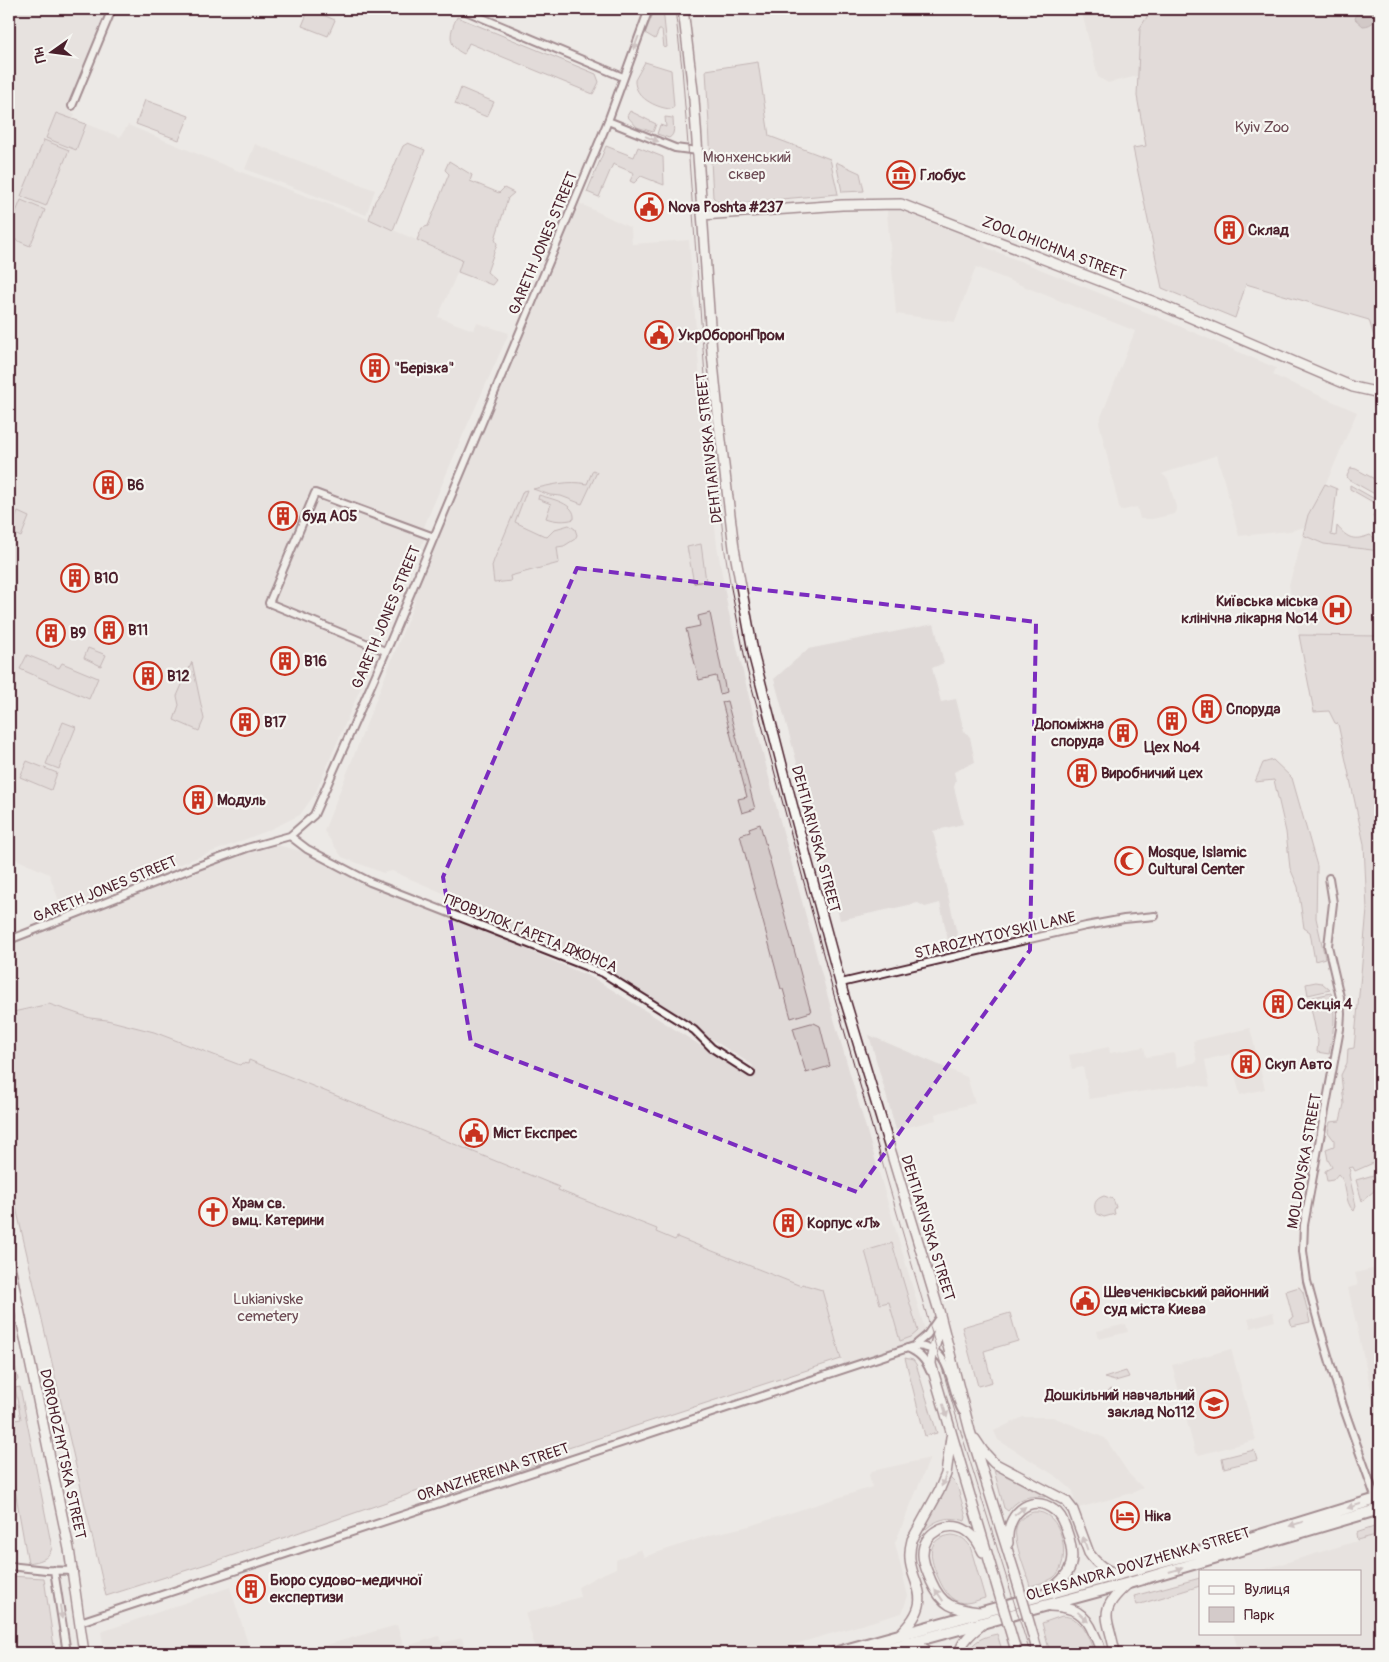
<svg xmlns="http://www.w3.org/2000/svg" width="1389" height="1662" font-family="Pangolin,sans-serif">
  <rect width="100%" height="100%" fill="#ece9e6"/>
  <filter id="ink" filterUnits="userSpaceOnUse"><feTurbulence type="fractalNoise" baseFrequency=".02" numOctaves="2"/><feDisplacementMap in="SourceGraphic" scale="10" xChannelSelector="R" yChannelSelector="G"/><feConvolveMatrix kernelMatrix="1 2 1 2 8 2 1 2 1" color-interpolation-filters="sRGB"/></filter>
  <g filter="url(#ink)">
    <!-- built -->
    <path fill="#e0dad8" d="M9,9H109L68,110L75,114L73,119L120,137L128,125L241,172L363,217L463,260L438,317L473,330L477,323L509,333L463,435L424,527L428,530L379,645L315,794L300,815L267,831L62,909L49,874L9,856Z
      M1081,9H1152L1140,28L1138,76L1108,83L1098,77Z
      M255,144L375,190L366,215L245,169Z
      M577,202L631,228L632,244L689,240L703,417L717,545L728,609L754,718L779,817L832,1012L926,1333L919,1340L904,1346L844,1364L839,1353L834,1332L801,1286L677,1237L676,1240L656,1232L657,1229L557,1190L559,1187L249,1060L248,1064L240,1065L154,1032L107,1020L90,1018L50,1004L9,1013V946L185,875L273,844L301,851L595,979L749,1076L756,1074L752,1065L606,971L489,923L492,914L392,871L383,873L342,857L324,831L415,601L411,597Z
      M900,208L986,242L985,247L1156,316L1276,368L1273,375L1357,412L1329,477L1308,515L1305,527L1290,531L1239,536L1217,455L1162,474L1168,479L1177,510L1175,514L1152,519H1140L1137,507L1120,511L1099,422L1135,331L976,267L955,322L896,314L887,213V209Z
      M1303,535L1324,544L1380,551V636L1299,635L1289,585Z
      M934,624L944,663L932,668L941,702L956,699L964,731L970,737L975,762L954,772L956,781L954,787L963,824L933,831L958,938L948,940L940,903L925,907L918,903L840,920L774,679L808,649Z
      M1250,1028L1265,1089L1240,1095L1230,1054L1205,1060L1210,1087L1189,1085L1089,1099L1083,1067L1072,1069L1069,1055L1109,1047L1110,1053L1144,1047L1146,1057L1174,1053L1177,1067L1197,1062L1193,1041Z
      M869,1035L967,1077L975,1103L935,1114L936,1120L896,1130Z
      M1380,1267V1425H1379L1348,1288L1358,1285L1355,1273Z
      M1273,1312L1275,1321L1251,1328L1248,1319Z
      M1126,1324L1128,1332L1099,1339L1097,1331Z
      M1231,1349L1256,1440L1199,1455L1195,1452L1172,1365Z
      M1023,1417H1053L1105,1438L1129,1474L1143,1488L1132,1493L1075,1509L1073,1491L1057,1477L998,1440L994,1431Z
      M930,1458L895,1543L908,1596L902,1613L765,1653H537L525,1613L580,1597L578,1587L596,1577L616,1568V1560L641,1549L644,1557L710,1535L749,1526L872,1487L869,1475L872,1471Z
      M1380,1534V1653H1239L1233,1633H1360V1571H1258Z
      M230,1587L251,1653H105L101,1632Z
      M397,1625L404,1647L439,1636L442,1643L462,1638L466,1653H298Z"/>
    <!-- green -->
    <path fill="#d4cbca" stroke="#8f757a" d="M309,9L335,20L328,36L302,26Z
      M655,9H663L667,47L664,48L662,30H659L655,39L645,33Z
      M1152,9H1380V356L1369,320L1246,284L1235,318L1162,288L1133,148L1146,146L1137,96L1140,28Z
      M457,17L596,74L599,82L593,94L469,43L464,54C446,46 450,31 457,17Z
      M645,62L671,70L674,107L671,109C656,108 634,97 635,80Z
      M758,62L769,136L830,159L838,194L725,204L717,201L713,197L706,70Z
      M461,88L494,102L487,117L455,104Z
      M145,100L189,116L179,140L136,124Z
      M630,111L656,124L653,132L637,127L627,116Z
      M56,113L86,124L76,150L46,138Z
      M665,117L673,118C673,126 676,134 669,138L657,134L660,125L666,127Z
      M44,140L69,150L46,206L21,196Z
      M408,143L425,150L393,230L369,219L375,201L385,187L403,146Z
      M606,146L634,157L638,147L663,157L664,185L641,176L634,183L630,181L634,173L613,164L599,197L587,192Z
      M449,161L472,175L470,181L499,193L504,188L514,193L508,198L495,239L497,244L487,272L496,280L492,285L458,272L462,260L417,240L422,228L428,226L449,174L445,170Z
      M836,162L860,173L864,191L842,192Z
      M21,200L45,210L30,246L9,237V229Z
      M1351,468L1356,469L1380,482V497L1348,479L1347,476Z
      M593,470L597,472L582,504L561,496L550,495L533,489C551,485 569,480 587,484Z
      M1325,484L1337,489L1331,535L1336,536L1337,526C1348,539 1354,541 1370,535L1376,539L1380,531V551L1324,544L1303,535L1308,515Z
      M1350,485L1380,502V520L1373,516L1378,505L1350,489Z
      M527,490L515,522L547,537L555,529L569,525L575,529L577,535L575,539L564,546L557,547L559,563L510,576L511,581L494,583L492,566L494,560L523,491Z
      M539,495C551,499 576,503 574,519C565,522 554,521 546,518L551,504L538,499Z
      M18,512L29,517L21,537L10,532Z
      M701,544L706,581L694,583L687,547Z
      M710,613L726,692L720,694L716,676L699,680L686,629L700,626L698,616Z
      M1299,635L1380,636V1160L1355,1171L1353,1167L1349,1168L1351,1170L1349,1175L1356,1206L1354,1211C1343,1202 1349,1183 1338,1174L1333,1180L1327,1181L1325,1171L1332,1167L1328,1160L1326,1149L1334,1146V1140L1328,1132L1330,1122L1340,1121L1344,1104L1341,1075L1347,1063L1348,1049L1354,1048L1367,910L1364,844L1338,724L1335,723L1329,711L1314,712Z
      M88,648L106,655L101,666L84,658Z
      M27,655L59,668L62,663L98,678L89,699L20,669Z
      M192,662L204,719L199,731L174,720L179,705L177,696Z
      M727,701L755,809L742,813L738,799L747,797L722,702Z
      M63,722L76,727L59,769L46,764Z
      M1273,760L1292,778L1317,866L1316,918L1325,958L1315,961L1310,932L1304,928L1298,887L1290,868L1286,832L1274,780L1255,782L1263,763Z
      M27,761L57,773L51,790L20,777Z
      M760,824L811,1012L791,1018L783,989H781L740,835L750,832L749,828Z
      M1316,982L1322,983L1330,990L1308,995L1306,984Z
      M1331,993C1337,1014 1333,1033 1329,1054L1317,1052L1318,1041L1309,998Z
      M49,1004L90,1018L107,1020L154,1032L240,1065L242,1063L248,1064L249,1060L559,1187L558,1190L657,1229L656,1232L675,1240L677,1237L801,1286L802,1284L822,1290L841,1359L550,1454L551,1460L424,1502L418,1491L225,1558L106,1596L9,1177V1013Z
      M811,1023H814L820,1026L830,1066L806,1073L793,1028Z
      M1377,1174L1380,1186L1362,1201L1356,1180Z
      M1104,1196L1113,1199L1116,1207L1114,1210L1115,1214L1104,1217L1096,1213C1093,1204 1095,1199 1104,1196Z
      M892,1243L918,1331L911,1337L900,1341L889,1302L880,1304L865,1251Z
      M1299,1287L1303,1292L1310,1322L1292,1326L1290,1320L1293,1318L1286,1291Z
      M1010,1313L1018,1341L984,1351L992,1382L978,1386L962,1327Z
      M9,1332L18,1380L9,1383Z
      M905,1358L913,1360L916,1364L937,1433L925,1436Z
      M1126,1371L1129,1377L1115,1381L1104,1378Z
      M20,1387L52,1548C48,1560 40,1561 28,1563L9,1456V1421L21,1419L15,1388Z
      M1110,1389L1120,1393L1121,1400L1112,1398L1106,1393Z
      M1254,1450L1257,1460L1224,1468L1222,1458Z
      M995,1469L1006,1476L1045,1495V1497C1028,1495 1019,1498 1008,1511L1004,1508L994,1470Z
      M950,1478L957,1485L966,1517L965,1521C951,1516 938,1518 926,1529L925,1528Z
      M1033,1512C1062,1508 1074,1562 1053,1578C1046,1582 1038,1584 1030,1586C1026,1571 1013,1542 1016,1528C1018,1520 1025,1515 1033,1512Z
      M1374,1527L1376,1535L1357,1540L1356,1533Z
      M952,1535C961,1536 965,1539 970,1546L985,1598C977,1600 968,1605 959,1602C947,1598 942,1586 937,1575C929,1556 926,1538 952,1535Z
      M9,1576L44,1578L55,1653H9Z
      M1200,1578V1586L1137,1605L1134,1596Z
      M1062,1616C1083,1617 1088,1636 1094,1653H1050L1042,1623Z
      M997,1634L1003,1653H968C974,1640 983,1637 997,1634Z"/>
    <!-- water -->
    <path fill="#b1a2a3" stroke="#886e73" d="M1358,9H1379C1378,18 1373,26 1363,26L1355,19Z"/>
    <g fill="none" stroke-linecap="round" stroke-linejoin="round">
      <defs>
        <path id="street" d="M461,9L623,77
          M72,106L112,9
          M608,121L675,148L698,151
          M385,651L269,603L315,493L434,537
          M290,836L307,849L370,882L603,973L694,1030L712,1048L751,1073
          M1329,878L1333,903L1328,946L1340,997L1341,1014L1340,1029L1304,1225L1303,1251L1307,1281L1318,1322L1343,1406L1376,1499
          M9,940L198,866L247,848L290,836L314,815L391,640L608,121L649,9
          M841,983L1086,926L1124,919L1155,916
          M914,1346C954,1346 948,1386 962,1411
          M907,1348C919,1353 925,1359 930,1371
          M9,1566L46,1570L74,1571
          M54,1570L67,1653
          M80,1622L914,1346L927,1335L938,1319"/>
        <path id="secondary" d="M683,9L694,99L712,353L720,432L734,548L754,657L793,808L843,993L939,1311L970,1431L1015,1574
          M702,215L842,205L901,204L1152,301L1353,387L1380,393
          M9,1261L69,1549L84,1653
          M939,1323C940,1338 931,1350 931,1364L995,1580
          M975,1439L983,1451L994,1463L1066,1501L1073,1510L1089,1553C1097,1565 1106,1570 1119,1575
          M1008,1543C1005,1517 1029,1491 1054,1510C1061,1514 1063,1522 1066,1529C1077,1559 1074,1574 1047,1592
          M1050,1606C1073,1607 1085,1612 1094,1634C1097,1640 1100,1647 1101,1653
          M979,1612C953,1609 942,1606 931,1581C928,1573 923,1564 923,1555C922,1533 948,1519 967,1531C975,1536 979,1544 983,1552
          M899,1635C944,1592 900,1583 912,1540L939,1491L946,1474L951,1437
          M1034,1639L1038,1653
          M1014,1644L1017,1653
          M902,1645L923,1648L931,1653
          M959,1653C963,1639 973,1632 984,1623
          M1115,1653C1109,1617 1095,1612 1129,1583"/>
        <path id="primary" d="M834,1653L1257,1536L1380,1498
          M871,1653L1129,1583L1380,1509"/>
      </defs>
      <!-- street casing -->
      <use href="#street" stroke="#4a1f2b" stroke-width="10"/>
      <!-- secondary casing -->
      <use href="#secondary" stroke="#4a1f2b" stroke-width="12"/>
      <!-- primary casing -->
      <use href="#primary" stroke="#4a1f2b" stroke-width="14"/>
      <!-- street -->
      <use href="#street" stroke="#f6f6f2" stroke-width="6"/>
      <!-- secondary -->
      <use href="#secondary" stroke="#f6f6f2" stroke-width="9"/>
      <!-- primary -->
      <use href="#primary" stroke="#f6f6f2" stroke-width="10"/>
      <!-- tram -->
      <path stroke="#4a1f2b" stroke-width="1" d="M675,9L682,68L687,132L705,376L725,552L731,588L747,669L834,995L887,1179L959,1426L1030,1653"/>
      <defs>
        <path id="secondary-bridge" d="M1015,1574L1034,1639
          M995,1580L1014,1644"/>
      </defs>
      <!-- secondary-bridge casing -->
      <use href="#secondary-bridge" stroke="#4a1f2b" stroke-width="12" stroke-linecap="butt"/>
      <!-- secondary-bridge -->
      <use href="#secondary-bridge" stroke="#f6f6f2" stroke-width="9"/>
    </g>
    <!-- one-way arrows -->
    <defs><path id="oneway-solid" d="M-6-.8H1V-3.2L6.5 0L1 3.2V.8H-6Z" transform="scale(1.25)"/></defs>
    <g fill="#a99598">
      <use href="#oneway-solid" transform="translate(636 43) rotate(111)"/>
      <use href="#oneway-solid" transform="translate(652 139) rotate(22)"/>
      <use href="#oneway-solid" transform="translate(945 1411) rotate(73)"/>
      <use href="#oneway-solid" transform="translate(944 1480) rotate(112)"/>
      <use href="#oneway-solid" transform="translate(1354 1506) rotate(163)"/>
      <use href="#oneway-solid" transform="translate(1020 1511) rotate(-38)"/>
      <use href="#oneway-solid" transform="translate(1296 1524) rotate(163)"/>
      <use href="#oneway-solid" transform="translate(1085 1543) rotate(-110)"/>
      <use href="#oneway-solid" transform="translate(1176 1570) rotate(-16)"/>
      <use href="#oneway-solid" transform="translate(939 1595) rotate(-125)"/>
      <use href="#oneway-solid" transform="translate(61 1612) rotate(82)"/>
      <use href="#oneway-solid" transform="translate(1083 1617) rotate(43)"/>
    </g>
  </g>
  <!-- marked area -->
  <path d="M0 0H1389V1662H0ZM577,568L1036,622L1030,950L857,1192L471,1043L443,877Z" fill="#ece9e6" fill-opacity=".55" fill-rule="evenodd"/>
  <path fill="none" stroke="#7b2cbf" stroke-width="4" stroke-dasharray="10 6" stroke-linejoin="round" d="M577,568L1036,622L1030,950L857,1192L471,1043L443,877Z"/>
  <!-- icons -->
  <defs>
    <symbol id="museum-ring" viewBox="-11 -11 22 22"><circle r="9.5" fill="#f6f6f2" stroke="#c8321e" stroke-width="1.5"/><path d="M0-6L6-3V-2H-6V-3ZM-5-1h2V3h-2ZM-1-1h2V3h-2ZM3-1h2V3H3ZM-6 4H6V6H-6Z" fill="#c8321e"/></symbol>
    <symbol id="civic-ring" viewBox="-11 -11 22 22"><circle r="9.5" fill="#f6f6f2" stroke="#c8321e" stroke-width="1.5"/><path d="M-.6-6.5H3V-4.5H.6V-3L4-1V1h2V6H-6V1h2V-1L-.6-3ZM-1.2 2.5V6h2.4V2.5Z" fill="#c8321e"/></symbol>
    <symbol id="building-ring" viewBox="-11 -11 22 22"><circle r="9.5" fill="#f6f6f2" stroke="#c8321e" stroke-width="1.5"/><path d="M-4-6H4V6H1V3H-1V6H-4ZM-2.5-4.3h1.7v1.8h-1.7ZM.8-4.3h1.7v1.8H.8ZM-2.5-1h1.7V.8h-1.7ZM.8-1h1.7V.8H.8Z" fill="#c8321e"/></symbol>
    <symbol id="hospital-ring" viewBox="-11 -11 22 22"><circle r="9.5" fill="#f6f6f2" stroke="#c8321e" stroke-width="1.5"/><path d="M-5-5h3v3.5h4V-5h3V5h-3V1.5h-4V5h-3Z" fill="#c8321e"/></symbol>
    <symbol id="mosque-ring" viewBox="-11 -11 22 22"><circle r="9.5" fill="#f6f6f2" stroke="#c8321e" stroke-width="1.5"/><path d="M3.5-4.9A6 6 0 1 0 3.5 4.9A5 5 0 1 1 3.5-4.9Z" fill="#c8321e"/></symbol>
    <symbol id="church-ring" viewBox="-11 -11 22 22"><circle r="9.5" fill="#f6f6f2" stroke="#c8321e" stroke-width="1.5"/><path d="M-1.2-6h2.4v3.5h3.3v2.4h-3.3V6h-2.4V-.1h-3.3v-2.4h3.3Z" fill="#c8321e"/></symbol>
    <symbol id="school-ring" viewBox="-11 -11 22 22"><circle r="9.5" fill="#f6f6f2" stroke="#c8321e" stroke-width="1.5"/><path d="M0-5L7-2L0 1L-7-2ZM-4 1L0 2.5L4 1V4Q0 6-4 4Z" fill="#c8321e"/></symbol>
    <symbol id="hotel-ring" viewBox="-11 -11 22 22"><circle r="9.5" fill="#f6f6f2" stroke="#c8321e" stroke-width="1.5"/><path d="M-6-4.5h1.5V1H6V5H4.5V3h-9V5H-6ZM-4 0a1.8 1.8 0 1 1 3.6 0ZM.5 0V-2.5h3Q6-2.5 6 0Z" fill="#c8321e"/></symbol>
  </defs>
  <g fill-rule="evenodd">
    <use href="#museum-ring" x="885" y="159" width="32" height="32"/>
    <use href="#civic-ring" x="633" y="191" width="32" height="32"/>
    <use href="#building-ring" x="1213" y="214" width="32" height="32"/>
    <use href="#civic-ring" x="643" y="319" width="32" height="32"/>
    <use href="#building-ring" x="359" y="352" width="32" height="32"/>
    <use href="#building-ring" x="92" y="469" width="32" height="32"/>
    <use href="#building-ring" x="267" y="500" width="32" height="32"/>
    <use href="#building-ring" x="59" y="562" width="32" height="32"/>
    <use href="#hospital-ring" x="1321" y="594" width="32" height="32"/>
    <use href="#building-ring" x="93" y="614" width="32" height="32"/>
    <use href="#building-ring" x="35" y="617" width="32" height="32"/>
    <use href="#building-ring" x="269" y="645" width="32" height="32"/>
    <use href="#building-ring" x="132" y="660" width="32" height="32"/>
    <use href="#building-ring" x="1191" y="693" width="32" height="32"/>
    <use href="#building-ring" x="1156" y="705" width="32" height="32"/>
    <use href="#building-ring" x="229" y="706" width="32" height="32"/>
    <use href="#building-ring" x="1107" y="717" width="32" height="32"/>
    <use href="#building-ring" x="1066" y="757" width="32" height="32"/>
    <use href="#building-ring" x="182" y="784" width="32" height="32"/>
    <use href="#mosque-ring" x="1113" y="845" width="32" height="32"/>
    <use href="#building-ring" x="1262" y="988" width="32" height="32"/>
    <use href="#building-ring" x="1230" y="1048" width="32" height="32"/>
    <use href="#civic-ring" x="458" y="1117" width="32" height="32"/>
    <use href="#church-ring" x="197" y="1196" width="32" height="32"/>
    <use href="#building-ring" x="772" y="1207" width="32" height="32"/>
    <use href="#civic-ring" x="1069" y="1285" width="32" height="32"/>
    <use href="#school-ring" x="1198" y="1388" width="32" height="32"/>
    <use href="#hotel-ring" x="1109" y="1500" width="32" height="32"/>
    <use href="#building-ring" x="235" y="1573" width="32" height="32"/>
  </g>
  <g text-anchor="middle" stroke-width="4.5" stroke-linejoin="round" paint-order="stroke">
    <!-- park labels -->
    <g font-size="15" fill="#6c4a53" stroke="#f6f6f2">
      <text x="1262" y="132">Kyiv Zoo</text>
      <text x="747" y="162">Мюнхенський<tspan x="747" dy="17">сквер</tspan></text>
      <text x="268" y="1304">Lukianivske<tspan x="268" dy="17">cemetery</tspan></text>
    </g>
    <!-- poi labels -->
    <g font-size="15" font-weight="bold" fill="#4a1f2b" stroke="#f6f6f2" text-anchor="start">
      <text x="920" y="180">Глобус</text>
      <text x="668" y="212">Nova Poshta #237</text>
      <text x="1248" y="235">Склад</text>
      <text x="678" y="340">УкрОборонПром</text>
      <text x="394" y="373">"Берізка"</text>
      <text x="127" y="490">B6</text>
      <text x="302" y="521">буд А05</text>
      <text x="94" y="583">B10</text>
      <text x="1318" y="606" text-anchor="end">Київська міська<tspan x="1318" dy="17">клінічна лікарня №14</tspan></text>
      <text x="128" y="635">B11</text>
      <text x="70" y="638">B9</text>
      <text x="304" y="666">B16</text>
      <text x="167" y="681">B12</text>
      <text x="1226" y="714">Споруда</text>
      <text x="264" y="727">B17</text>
      <text x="1104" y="729" text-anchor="end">Допоміжна<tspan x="1104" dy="17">споруда</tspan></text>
      <text x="1172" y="752" text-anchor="middle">Цех №4</text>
      <text x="1101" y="778">Виробничий цех</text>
      <text x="217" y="805">Модуль</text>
      <text x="1148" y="857">Mosque, Islamic<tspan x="1148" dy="17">Cultural Center</tspan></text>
      <text x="1297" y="1009">Секція 4</text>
      <text x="1265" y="1069">Скуп Авто</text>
      <text x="493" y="1138">Міст Експрес</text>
      <text x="232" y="1208">Храм св.<tspan x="232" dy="17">вмц. Катерини</tspan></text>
      <text x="807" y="1228">Корпус «Л»</text>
      <text x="1104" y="1297">Шевченківський районний<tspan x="1104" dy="17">суд міста Києва</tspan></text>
      <text x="1195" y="1400" text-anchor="end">Дошкільний навчальний<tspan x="1195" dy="17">заклад №112</tspan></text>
      <text x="1144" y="1521">Ніка</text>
      <text x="270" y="1585">Бюро судово-медичної<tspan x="270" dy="17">експертизи</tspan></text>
    </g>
    <!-- street labels -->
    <g font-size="15" fill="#4a1f2b" stroke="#f6f6f2">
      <text transform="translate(543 243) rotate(-67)" y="5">GARETH JONES STREET</text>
      <text transform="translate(1054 248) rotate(21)" y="5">ZOOLOHICHNA STREET</text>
      <text transform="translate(709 448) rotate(-96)" y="5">DEHTIARIVSKA STREET</text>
      <text transform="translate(386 617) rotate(-67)" y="5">GARETH JONES STREET</text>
      <text transform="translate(816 839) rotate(75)" y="5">DEHTIARIVSKA STREET</text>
      <text transform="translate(105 889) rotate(-22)" y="5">GARETH JONES STREET</text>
      <text transform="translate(531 933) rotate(22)" y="5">ПРОВУЛОК ҐАРЕТА ДЖОНСА</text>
      <text transform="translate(995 935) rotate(-13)" y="5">STAROZHYTOYSKII LANE</text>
      <text transform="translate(1304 1161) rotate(-80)" y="5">MOLDOVSKA STREET</text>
      <text transform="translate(928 1228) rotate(73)" y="5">DEHTIARIVSKA STREET</text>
      <text transform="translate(63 1454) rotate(78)" y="5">DOROHOZHYTSKA STREET</text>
      <text transform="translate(493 1472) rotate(-18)" y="5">ORANZHEREINA STREET</text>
      <text transform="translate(1138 1564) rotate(-16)" y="5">OLEKSANDRA DOVZHENKA STREET</text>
    </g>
  </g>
  <!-- margin -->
  <rect width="1389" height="1662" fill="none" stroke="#f6f6f2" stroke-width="30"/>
  <rect x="15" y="15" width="1359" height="1632" fill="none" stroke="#4a1f2b" stroke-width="2" filter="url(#ink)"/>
  <!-- legend -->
  <rect x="1199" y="1570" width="162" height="65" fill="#f6f6f2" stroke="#b1a0a2"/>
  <rect x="1209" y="1586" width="25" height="8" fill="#f6f6f2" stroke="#b1a0a2"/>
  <text x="1244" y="1594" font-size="15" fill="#4a1f2b">Вулиця</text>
  <rect x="1209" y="1607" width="25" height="15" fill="#d4cbca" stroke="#b1a0a2"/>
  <text x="1244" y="1620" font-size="15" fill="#4a1f2b">Парк</text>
  <!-- north arrow -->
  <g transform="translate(52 52) rotate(256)" stroke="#f6f6f2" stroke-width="4" paint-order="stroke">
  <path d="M0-4L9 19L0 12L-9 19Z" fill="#4a1f2b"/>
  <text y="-8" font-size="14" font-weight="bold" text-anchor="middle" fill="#4a1f2b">Пн</text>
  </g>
</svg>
